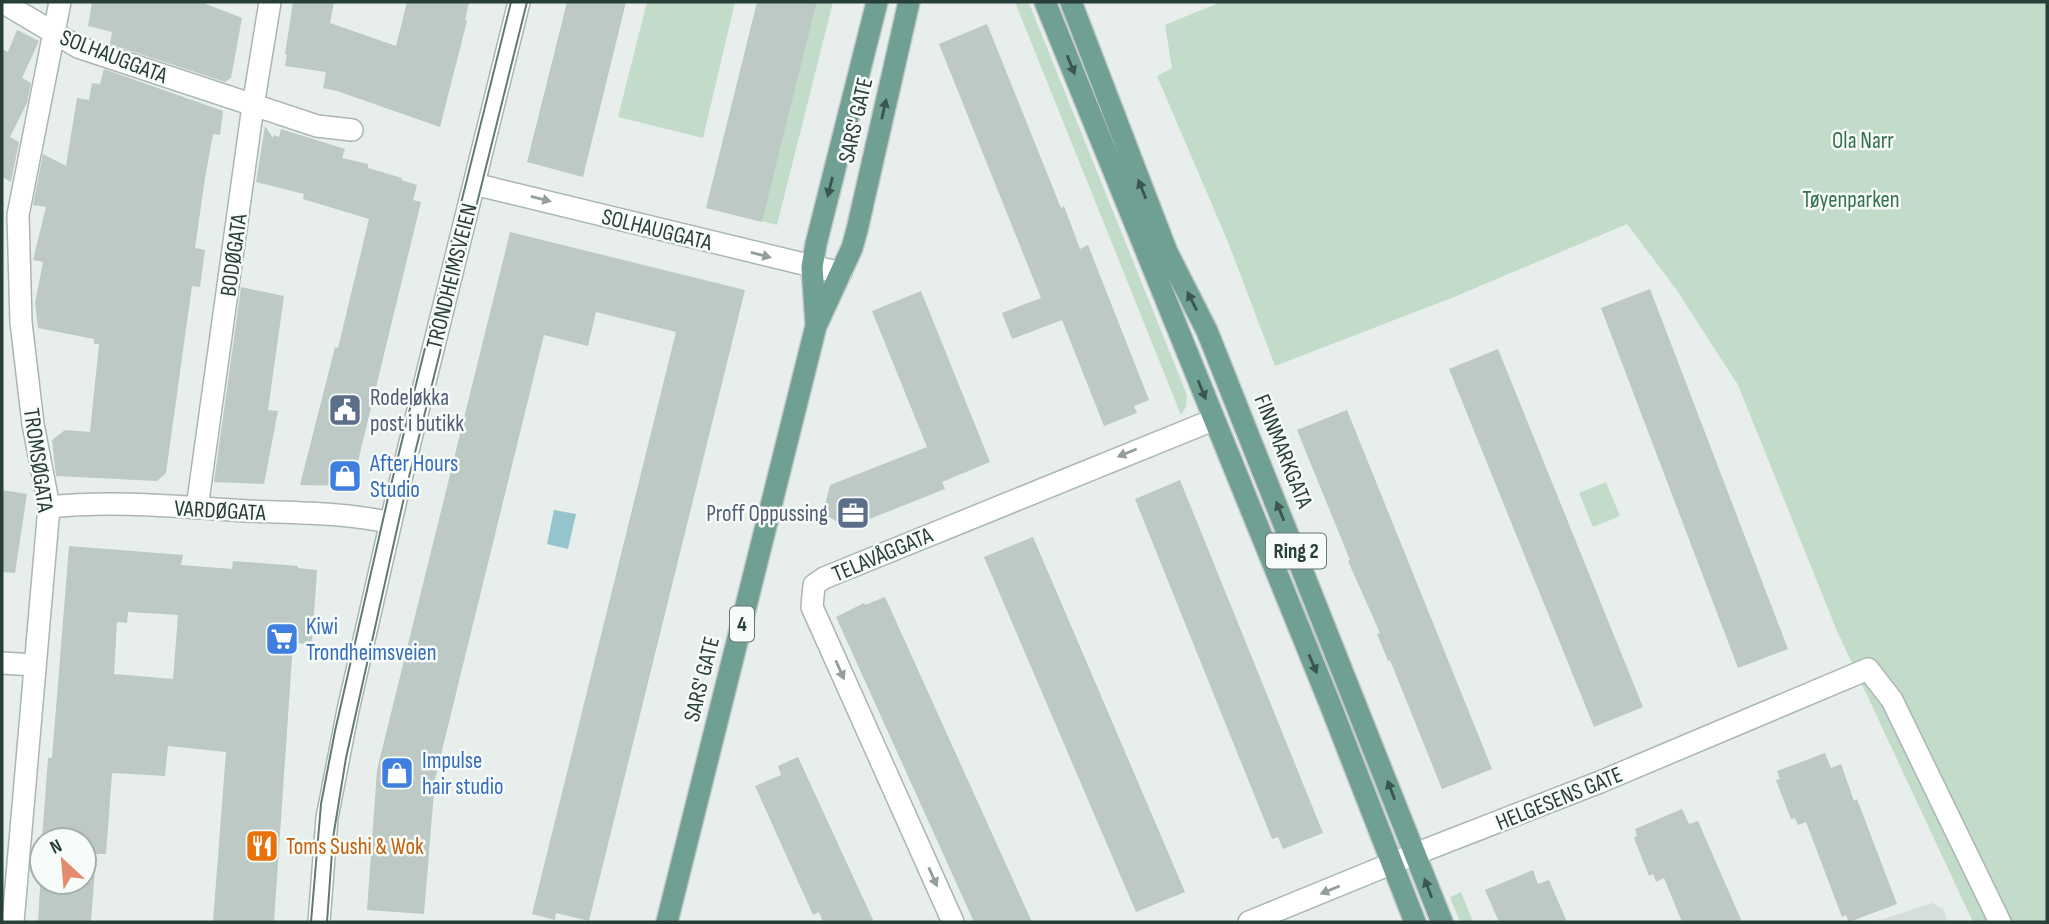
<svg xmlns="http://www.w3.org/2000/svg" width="2049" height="924" font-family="'Sofia Sans Condensed',sans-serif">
  <rect width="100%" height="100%" fill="#e7eeeb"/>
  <!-- built -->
  <path fill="#d5deda" d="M1932,903L1943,909L1948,922H1874Z"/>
  <!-- green -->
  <path fill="#c2dcc9" d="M647,2H735L703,138L618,117Z
    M817,2H833L777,225L762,221Z
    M1015,2H1028L1031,8L1187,395L1186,407L1181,415Z
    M1221,2H2047V922H1973L1837,631L1738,385L1676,289L1627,224L1454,297L1275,366L1228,242L1157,76L1172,68L1165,25Z
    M1606,482L1620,516L1593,527L1579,493Z
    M1461,892L1473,922H1460L1450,897Z"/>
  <!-- water -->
  <path fill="#95c4cd" d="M554,510L576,514L568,549L547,544Z"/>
  <!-- building -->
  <path fill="#bcc9c4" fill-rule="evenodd" d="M92,2H201L242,18L231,78L225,82L110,44L112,32L88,26Z
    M293,2H334L330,23L396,46L407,2H469L465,20L467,21L440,127L337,91L323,88L326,72L285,66L287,55L285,54Z
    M567,2H626L583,177L527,162Z
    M757,2H817L762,222L706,208Z
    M987,24L1061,208L1064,206L1080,249L1088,245L1149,400L1134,406L1137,413L1104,426L1062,320L1012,339L1002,313L1041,298L939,44Z
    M17,30L39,41L22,78L31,83L27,103L10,137L19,142L11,182L2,177V49L8,52Z
    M104,69L223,111L220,135L213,134L205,178L195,248L205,250L200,287L192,286L166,473L157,481L56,476L52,440L65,430L90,432L99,344H94V339L38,328L35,303L43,262L33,260L46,207L33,205L43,154L66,166L77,98L89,100L92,83L100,84Z
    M265,126L273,138L274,135L279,137L281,129L345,149L342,158L368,164V168L402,178L401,180L417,185L413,200L421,202L352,486L300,485L335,347L338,348L369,219L303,199L304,194L256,182Z
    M510,232L745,290L589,921L556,913L555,920L532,914L676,332L596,312L588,346L544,335L435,779L424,914L367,910L377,770Z
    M241,287L284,296L268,410L278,411L264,484L214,482Z
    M1650,289L1788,649L1738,668L1601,308Z
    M921,291L990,462L942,482L945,489L847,528L823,513L830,485L927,447L872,311Z
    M1498,349L1643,707L1594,727L1449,369Z
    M1347,410L1492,769L1442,789L1390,660L1388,661L1377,634L1380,633L1348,561L1350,560L1297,430Z
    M1180,480L1323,833L1283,849L1278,837L1272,839L1135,499Z
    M2,490L27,494L15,573L2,572Z
    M1033,537L1185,892L1136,912L984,557Z
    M69,546L183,555L181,565L232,569L233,561L298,566V568L317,570L312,644L293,643L274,922H213L226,752L168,746L165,776L112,773L106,854H96L91,922H38L42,854V882H84V840H42L48,758H52ZM128,612L178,615L173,679L114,674L117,622L127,623Z
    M885,597L1032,922H974L836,617L864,603L865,605Z
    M1825,753L1831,768L1841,764L1854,801L1857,799L1897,904L1849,922L1846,915L1842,917L1806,822L1798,825L1795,818L1791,819L1776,780L1780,779L1777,771Z
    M798,757L821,807L874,922H823L819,912L813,915L755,786L781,775L778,766Z
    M1682,809L1689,824L1698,821L1742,922H1682L1664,878L1656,882L1653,874L1649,876L1634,838L1637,836L1635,829Z
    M1533,870L1538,884L1549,880L1567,922H1499L1485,890Z"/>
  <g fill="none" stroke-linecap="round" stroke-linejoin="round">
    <defs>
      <path id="pedestrian" d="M197,508L253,106L270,2"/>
      <path id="minor" d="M2,2L78,47L317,126L352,130
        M474,184L841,273
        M49,507C114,500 181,507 247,511C295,513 344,512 391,523
        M2,663L34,665
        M1415,854L1600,782L1868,669L1892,700L2000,922
        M13,922L49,507L33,424L21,322L18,215L60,2
        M319,922L327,818L348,710L398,491L519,2
        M953,922L812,607L814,585L824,578L1213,420"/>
      <path id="tertiary" d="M1249,922L1415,854"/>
      <path id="primary" d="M1045,2L1330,704L1415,922
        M1071,2L1167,252L1207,331L1442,922
        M816,324L812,267L816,244L877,2
        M667,922L816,326L852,248L857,230L909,2"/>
    </defs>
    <!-- pedestrian casing -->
    <use href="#pedestrian" stroke="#aab6b2" stroke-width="24"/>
    <!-- minor casing -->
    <use href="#minor" stroke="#aab6b2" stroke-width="24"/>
    <!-- tertiary casing -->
    <use href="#tertiary" stroke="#aab6b2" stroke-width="24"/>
    <!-- primary casing -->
    <use href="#primary" stroke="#c3c9c7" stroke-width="24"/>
    <!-- pedestrian -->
    <use href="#pedestrian" stroke="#fff" stroke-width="21"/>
    <!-- minor -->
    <use href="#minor" stroke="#fff" stroke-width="21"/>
    <!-- tertiary -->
    <use href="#tertiary" stroke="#fff" stroke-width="21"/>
    <!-- primary -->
    <use href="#primary" stroke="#709f93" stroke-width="21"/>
    <!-- tram -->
    <path stroke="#627a73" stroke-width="2" d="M311,922L321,804L335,731L390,489L511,2
      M327,922L333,838L346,758L405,493L527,2"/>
  </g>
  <!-- one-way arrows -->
  <defs><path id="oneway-solid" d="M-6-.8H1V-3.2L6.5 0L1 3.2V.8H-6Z" transform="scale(1.75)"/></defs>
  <g fill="#39574f">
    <use href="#oneway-solid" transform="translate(1071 65) rotate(68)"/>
    <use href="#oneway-solid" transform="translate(884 109) rotate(-77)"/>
    <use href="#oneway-solid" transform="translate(830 187) rotate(104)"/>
    <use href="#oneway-solid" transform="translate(1142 189) rotate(-112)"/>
    <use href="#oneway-solid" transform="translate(1192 301) rotate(-117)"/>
    <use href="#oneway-solid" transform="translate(1202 390) rotate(68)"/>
    <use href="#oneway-solid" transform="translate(1280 511) rotate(-112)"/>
    <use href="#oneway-solid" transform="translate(1313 664) rotate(67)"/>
    <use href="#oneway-solid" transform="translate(1391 790) rotate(-111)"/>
    <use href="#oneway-solid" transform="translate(1428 888) rotate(-111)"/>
  </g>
  <g fill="#939f9c">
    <use href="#oneway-solid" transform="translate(541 199) rotate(14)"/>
    <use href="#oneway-solid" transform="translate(761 255) rotate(14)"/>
    <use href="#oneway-solid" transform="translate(1127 453) rotate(158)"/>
    <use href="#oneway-solid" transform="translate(840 670) rotate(66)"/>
    <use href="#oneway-solid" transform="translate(933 877) rotate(66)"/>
    <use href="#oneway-solid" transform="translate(1330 890) rotate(158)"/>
  </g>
  <!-- icons -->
  <defs>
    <symbol id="civic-square" viewBox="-11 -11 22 22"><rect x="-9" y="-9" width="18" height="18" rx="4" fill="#5c6f8a" stroke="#f7fbf9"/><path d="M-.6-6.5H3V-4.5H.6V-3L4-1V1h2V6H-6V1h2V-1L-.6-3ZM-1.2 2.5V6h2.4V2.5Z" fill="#fff"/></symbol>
    <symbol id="shop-square" viewBox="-11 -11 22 22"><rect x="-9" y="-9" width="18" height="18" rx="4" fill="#3f7fe0" stroke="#f7fbf9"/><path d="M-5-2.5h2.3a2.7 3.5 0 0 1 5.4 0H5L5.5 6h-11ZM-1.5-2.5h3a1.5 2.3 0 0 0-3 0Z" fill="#fff"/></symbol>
    <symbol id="office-square" viewBox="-11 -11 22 22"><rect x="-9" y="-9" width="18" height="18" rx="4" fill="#5c6f8a" stroke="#f7fbf9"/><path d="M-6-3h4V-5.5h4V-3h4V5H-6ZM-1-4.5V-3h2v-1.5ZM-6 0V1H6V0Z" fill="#fff"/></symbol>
    <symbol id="supermarket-square" viewBox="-11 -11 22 22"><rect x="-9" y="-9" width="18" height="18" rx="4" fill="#3f7fe0" stroke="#f7fbf9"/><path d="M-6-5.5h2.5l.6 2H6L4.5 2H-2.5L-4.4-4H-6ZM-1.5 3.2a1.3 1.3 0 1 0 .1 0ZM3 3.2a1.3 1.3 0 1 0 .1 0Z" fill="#fff"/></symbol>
    <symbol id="restaurant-square" viewBox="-11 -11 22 22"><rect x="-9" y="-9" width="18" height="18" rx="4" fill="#e8710a" stroke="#f7fbf9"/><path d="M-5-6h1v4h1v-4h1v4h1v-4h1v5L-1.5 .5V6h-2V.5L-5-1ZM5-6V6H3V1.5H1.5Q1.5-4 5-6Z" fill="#fff"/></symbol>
  </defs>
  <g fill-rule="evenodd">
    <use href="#civic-square" x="326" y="391" width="38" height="38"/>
    <use href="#shop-square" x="326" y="457" width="38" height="38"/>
    <use href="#office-square" x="834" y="494" width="38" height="38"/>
    <use href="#supermarket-square" x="263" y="620" width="38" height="38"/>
    <use href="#shop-square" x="378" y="754" width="38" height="38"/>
    <use href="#restaurant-square" x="243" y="827" width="38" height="38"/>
  </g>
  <g text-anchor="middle" stroke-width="5" stroke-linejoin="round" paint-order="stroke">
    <!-- shield labels -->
    <g fill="#f7fbf9" stroke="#657772" stroke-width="2">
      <rect x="1266" y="533.5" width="60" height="35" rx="5"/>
      <rect x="730" y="606.5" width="24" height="35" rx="5"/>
    </g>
    <g font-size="21" font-weight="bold" fill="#273f38">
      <text x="1296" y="558">Ring 2</text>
      <text x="742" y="631">4</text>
    </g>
    <!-- street labels -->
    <g font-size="23" fill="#273f38" stroke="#f7fbf9">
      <text transform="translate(114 56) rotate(21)" y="8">SOLHAUGGATA</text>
      <text transform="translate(855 120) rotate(-77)" y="8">SARS' GATE</text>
      <text transform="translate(657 229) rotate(14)" y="8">SOLHAUGGATA</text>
      <text transform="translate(233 255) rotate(-82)" y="8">BODØGATA</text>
      <text transform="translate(451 276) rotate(-76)" y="8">TRONDHEIMSVEIEN</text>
      <text transform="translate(1284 451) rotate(68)" y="8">FINNMARKGATA</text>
      <text transform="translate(39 460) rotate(82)" y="8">TROMSØGATA</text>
      <text transform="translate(220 510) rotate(3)" y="8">VARDØGATA</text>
      <text transform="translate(882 554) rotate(-23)" y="8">TELAVÅGGATA</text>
      <text transform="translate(701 679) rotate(-76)" y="8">SARS' GATE</text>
      <text transform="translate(1559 798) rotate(-22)" y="8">HELGESENS GATE</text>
    </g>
    <!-- park labels -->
    <g font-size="23" fill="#35724c" stroke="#f7fbf9">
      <text x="1863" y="148">Ola Narr</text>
      <text x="1851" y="207">Tøyenparken</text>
    </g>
    <!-- service labels -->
    <g font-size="23" fill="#4e5e75" stroke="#f7fbf9" text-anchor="start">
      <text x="370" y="405">Rodeløkka<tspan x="370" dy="26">post i butikk</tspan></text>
      <text x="828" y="521" text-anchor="end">Proff Oppussing</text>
    </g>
    <!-- shop labels -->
    <g font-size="23" fill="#366cbe" stroke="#f7fbf9" text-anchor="start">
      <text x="370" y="471">After Hours<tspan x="370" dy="26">Studio</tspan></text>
      <text x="306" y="634">Kiwi<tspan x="306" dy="26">Trondheimsveien</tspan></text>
      <text x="422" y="768">Impulse<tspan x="422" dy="26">hair studio</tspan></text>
    </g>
    <!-- food labels -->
    <g font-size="23" fill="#c56008" stroke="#f7fbf9" text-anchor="start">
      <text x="286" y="854">Toms Sushi &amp; Wok</text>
    </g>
  </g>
  <!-- border -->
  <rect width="2049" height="924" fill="none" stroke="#273f38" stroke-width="7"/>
  <!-- north arrow -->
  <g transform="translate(63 861) rotate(334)"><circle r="33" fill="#f7fbf9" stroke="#a4b0ac" stroke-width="2"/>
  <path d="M0-5L12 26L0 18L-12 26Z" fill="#e48b6e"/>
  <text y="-10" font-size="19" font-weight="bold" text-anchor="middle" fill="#273f38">N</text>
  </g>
</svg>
